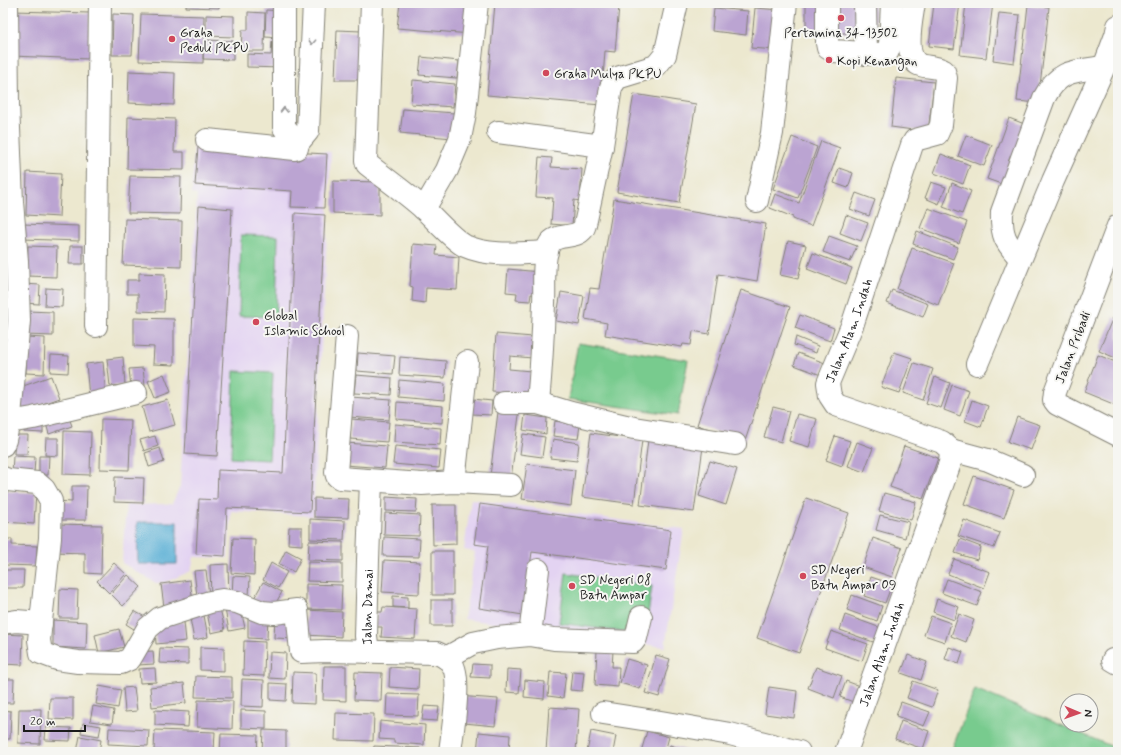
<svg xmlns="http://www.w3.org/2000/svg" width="1121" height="755" viewBox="0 0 1121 755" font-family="Mynerve,sans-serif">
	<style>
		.built { fill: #e3d3f2 }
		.green { fill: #78cb8e; stroke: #4a7455 }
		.water { fill: #58afd5; stroke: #3a6678 }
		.building { fill: #bba4d2 }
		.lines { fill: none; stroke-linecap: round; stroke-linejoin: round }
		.minor-casing { stroke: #848276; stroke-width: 24 }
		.minor { stroke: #fff; stroke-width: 22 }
		.oneway { stroke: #999 }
		.poi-dot { fill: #d1495b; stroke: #f6f6f2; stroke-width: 1.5 }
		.labels { text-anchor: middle; stroke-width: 4; stroke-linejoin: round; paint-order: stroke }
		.poi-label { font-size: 13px; fill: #1c1c1c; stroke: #f6f6f2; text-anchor: start }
		.street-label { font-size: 13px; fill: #1c1c1c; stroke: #f6f6f2 }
	</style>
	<rect width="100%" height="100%" fill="#f6f6f2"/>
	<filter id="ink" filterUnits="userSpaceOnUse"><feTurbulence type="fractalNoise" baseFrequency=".025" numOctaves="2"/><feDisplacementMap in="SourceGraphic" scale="8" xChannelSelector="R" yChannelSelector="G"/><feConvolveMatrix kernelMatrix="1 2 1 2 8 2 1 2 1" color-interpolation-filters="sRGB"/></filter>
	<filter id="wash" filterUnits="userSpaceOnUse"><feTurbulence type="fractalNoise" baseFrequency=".012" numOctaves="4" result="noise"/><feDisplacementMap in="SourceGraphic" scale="16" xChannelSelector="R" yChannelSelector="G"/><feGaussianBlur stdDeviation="0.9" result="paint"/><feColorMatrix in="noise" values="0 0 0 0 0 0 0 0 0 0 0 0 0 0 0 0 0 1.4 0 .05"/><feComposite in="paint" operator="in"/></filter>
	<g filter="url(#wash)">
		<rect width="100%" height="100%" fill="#ece8cf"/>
		<path class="built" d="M194 143 331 152 313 516 231 511 228 558 194 557 191 571 166 582 156 583 122 563 126 505 172 504 180 486 197 195 192 194Z
			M471 499 684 529 665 647 464 619 475 552 464 550Z"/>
		<path class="green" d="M241 235 278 236 276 317 239 316Z
			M578 343 688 360 678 415 568 399Z
			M234 371 273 373 269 460 231 458Z
			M566 573 652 586 645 635 559 623Z
			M975 689 1118 749V752H951Z"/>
		<path class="water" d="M137 522H177V564H138Z"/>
		<g id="blocks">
			<path class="building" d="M186 3H219V8L186 7Z
				M400 3H456L474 5 471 34 397 28Z
				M495 3H582L619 6 615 52 605 51 601 105 487 95Z
				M806 3H875V33H806Z
				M934 3H960L954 49 929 46Z
				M966 3H993L986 58 960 55Z
				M1028 5 1049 7 1038 103 1017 101Z
				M714 8 748 11 746 35 712 31Z
				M755 8 780 10 776 50 751 48Z
				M266 10 284 11 283 38 265 37Z
				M12 11 90 13 89 59 11 56Z
				M248 12 265 13 264 51H241L242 30H248Z
				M999 13 1020 15 1014 63 993 60Z
				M113 14 134 15 132 55H112Z
				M141 14 204 16 203 63 139 61Z
				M206 15 234 16V37L206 36Z
				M337 30 361 31 359 80H335Z
				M204 40 233 41V60L203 59Z
				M272 41H282L281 68 247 67V54L271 55Z
				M421 57 459 61 457 78 419 75Z
				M129 71 175 73 174 105 128 103Z
				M896 78 934 82 928 132 891 127Z
				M413 80 455 84 453 107 411 104Z
				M634 94 696 104 679 203 617 192Z
				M403 109 454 113 452 138 400 133Z
				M128 117 175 119 174 152H184V170L127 169Z
				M1009 118 1027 125 1004 185 987 179Z
				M966 135 992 145 984 166 958 156Z
				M792 137 817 147 798 198 773 189Z
				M821 141 840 148 811 226 793 219V217L770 208 775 194 799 203Z
				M198 147 327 154 324 208 291 207 292 191 195 185Z
				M941 154 970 165 963 184 934 173Z
				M539 157 552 158 551 167 582 169 580 201 574 200 572 226 551 224 553 198 536 197Z
				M839 168 853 173 848 188 834 183Z
				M27 172 61 174 59 217 26 215Z
				M130 176 181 177 180 214 128 213Z
				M333 181 380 182V215L333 213Z
				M931 182 946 187 939 204 925 198Z
				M952 183 971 191 962 214 943 207Z
				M856 193 875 200 869 216 850 209Z
				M614 199 766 224 757 281 718 274 709 334 693 331 691 345 683 344 682 347 605 335 607 323 585 319 590 288 599 289Z
				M199 206 232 209 217 456 185 454Z
				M928 208 967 222 959 243 920 228Z
				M295 213 325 215 310 512 227 508 225 556 196 554 199 499 217 500 218 470 283 473Z
				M846 215 868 223 861 241 840 233Z
				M125 219 182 221 181 267 123 265Z
				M23 224 79 226V241L23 239Z
				M917 231 958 247 953 259 913 244Z
				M829 236 857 246 850 262 823 252Z
				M788 241 806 245 798 279 780 275Z
				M413 244 437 246 436 255 459 257 457 290 426 288 425 303 412 301 413 287 410 286Z
				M28 246 57 247 56 277 27 276Z
				M70 246H83V264H69Z
				M912 248 954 263 938 305 897 289Z
				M813 253 852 268 846 284 807 269Z
				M508 269 540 272 539 295 531 294 530 301 516 300 517 293 506 292Z
				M139 273 165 274 164 312 138 311V294H127V280H139Z
				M23 284 40 285 39 304 23 303Z
				M46 288 63 289 62 307 45 306Z
				M741 290 790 307 745 441 697 425Z
				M892 290 928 304 923 317 887 303Z
				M561 292 584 296 579 325 556 321Z
				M27 311 53 312V336L26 335Z
				M800 315 834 328 830 341 795 328Z
				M1113 317 1118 319V359L1099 351Z
				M134 318 174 319V365L153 364 154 347 134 346Z
				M496 334 533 337 532 358 510 356 509 369 531 371 529 394 492 392Z
				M27 337 45 338 44 374 26 373Z
				M796 337 818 346 816 353 794 345Z
				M894 352 912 358 899 393 881 387Z
				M358 353 395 356 393 374 357 371Z
				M798 353 825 363 821 375 794 365Z
				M51 355 69 356 68 373 50 372Z
				M1098 355 1118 363V406L1084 392Z
				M123 357 125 385 110 386 107 359Z
				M400 357 446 361 445 378 399 375Z
				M103 362 106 396 89 397 86 364Z
				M914 363 933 369 923 400 903 393Z
				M143 368 145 386 131 387 129 369Z
				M164 374 171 392 155 398 148 381Z
				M356 375 392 378 391 395 354 393Z
				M51 376 59 398 23 411 15 389Z
				M935 377 950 383 941 408 926 403Z
				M399 380 445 384 444 401 398 397Z
				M952 385 969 391 960 416 944 410Z
				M351 397 391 400 389 420 349 417Z
				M473 399 492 401 491 415 472 414Z
				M168 400 175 425 149 432 142 407Z
				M972 400 988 406 981 427 965 421Z
				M397 402 443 406 442 423 396 419Z
				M773 407 789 411 781 442 764 437Z
				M67 412 72 426 49 434 45 420Z
				M498 412 519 415 511 479 490 476Z
				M797 414 817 419 809 447 789 441Z
				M525 415 547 418 546 434 523 430Z
				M1017 417 1040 425 1031 450 1008 442Z
				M101 419 131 420 129 470 100 469Z
				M351 419 389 422 387 442 350 439Z
				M24 421H43V433L24 432Z
				M555 421 580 425 578 439 553 436Z
				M395 424 441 428 440 445 394 442Z
				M64 431 91 432 90 475 63 474Z
				M591 433 642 440 634 504 582 497Z
				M523 434 545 437 542 457 520 454Z
				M15 435H28L27 454H14Z
				M155 436 158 446 144 451 140 440Z
				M835 436 850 441 842 466 826 460Z
				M46 438H58V456L45 455Z
				M553 439 579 443 577 461 550 458Z
				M648 440 703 447 694 512 640 505Z
				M857 442 873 448 864 472 848 466Z
				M346 443 387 446 385 468 345 465Z
				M395 446 441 450 439 468 393 464Z
				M904 446 938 458 923 499 890 487Z
				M160 448 164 462 149 467 145 453Z
				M13 456 35 457 34 474H12Z
				M39 456H49L48 475H39Z
				M710 461 737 469 726 505 699 496Z
				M527 464 575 470 571 506 522 499Z
				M974 476 1014 490 1004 518 964 504Z
				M115 477 144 478 143 503 114 502Z
				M72 486H87L86 520H55V501L72 502Z
				M3 491 36 493 34 524 3 522Z
				M884 493 916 502 911 520 879 511Z
				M386 497 417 499 416 512 386 511Z
				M314 498 349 499 348 518 314 517Z
				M806 498 849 513 799 653 757 638Z
				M480 504 671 530 666 570 532 552 523 615 479 608 488 546 474 544Z
				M432 505H456V544L433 545Z
				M385 513 420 515 419 536 384 535Z
				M880 515 909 522 905 538 876 530Z
				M310 519 345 521 344 540 310 539Z
				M964 520 1000 533 994 548 958 536Z
				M55 524 102 525 101 574 85 573V553L54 552Z
				M289 527H302V545L288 544Z
				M384 537 420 539 419 557 383 556Z
				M233 538 255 539 254 575 231 573Z
				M873 538 902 548 892 577 863 567Z
				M3 539H12V545L37 546 36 566 5 565V562H3Z
				M960 539 981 547 977 560 955 553Z
				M309 541 343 542V561L308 560Z
				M286 550 301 558 294 572 279 564Z
				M432 551H453V595H432Z
				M954 559 990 572 984 588 948 574Z
				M384 560 420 562 419 594 382 592Z
				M308 562 342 563V582L307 581Z
				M114 563 126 574 109 593 97 581Z
				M271 563 287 572 278 588 263 580Z
				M228 564 229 598 211 599 210 565Z
				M3 570H24L23 588H3Z
				M206 570 209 595 197 596 194 571Z
				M128 575 141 587 123 606 111 594Z
				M233 576 250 577 249 597 232 596Z
				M871 577 892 584 885 603 864 596Z
				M947 579 982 592 977 606 942 593Z
				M190 580 193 602 164 607 161 584Z
				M263 582 282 592 272 610 253 600Z
				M306 584 342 585 341 610 306 609Z
				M60 589 78 590 77 618H59Z
				M852 595 882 606 877 621 847 610Z
				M393 596 408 597V608L393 607Z
				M937 599 959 607 954 620 933 612Z
				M431 600H452V626H431Z
				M219 604 225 630 211 633 206 607Z
				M240 606 245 628 229 631 225 609Z
				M383 607 417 609 415 639 381 637 382 627H376L377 612H382Z
				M203 610 208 637 194 640 189 613Z
				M306 610 342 612 341 637 305 635Z
				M134 611 145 617 137 631 126 624Z
				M959 614 974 620 966 642 951 636Z
				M248 615H268L267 639 248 638Z
				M845 615 881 628 876 643 840 630Z
				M275 616H296L295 639 274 638Z
				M931 616 951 623 945 642 924 635Z
				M53 620 87 622 86 649 53 647Z
				M184 622 186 641 156 644 155 625Z
				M119 629 124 647 99 653 95 635Z
				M831 631 868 644 862 661 825 648Z
				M3 634 23 635 22 665 3 664Z
				M244 641 265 642 264 676 243 675Z
				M200 647 224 648V671L200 670Z
				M949 647 963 652 959 664 945 659Z
				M160 648 188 649V664L159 663Z
				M153 651 154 664 138 665 137 652Z
				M597 651H613L612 667H619L618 687 595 685Z
				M270 652 286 653 285 679 269 678Z
				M656 655 670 659 659 697 645 693Z
				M908 655 927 662 921 680 901 673Z
				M627 659 647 665 640 689 620 683Z
				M473 664 490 665V678L471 677Z
				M324 666H346V701L323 700Z
				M390 667 419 669 418 689 389 687Z
				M816 667 842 676 834 698 808 688Z
				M155 668 156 682 140 683 139 669Z
				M507 669 521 670 519 693 506 692Z
				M572 671 584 672 582 691 570 690Z
				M293 672 316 673 315 704 292 703Z
				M355 672 382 673 381 701 354 700Z
				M550 672 566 673 563 698 548 696Z
				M196 676 232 677V698L195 697Z
				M3 679H14L13 703H3Z
				M242 679 264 680 263 707 241 706Z
				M525 680 545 682 544 699 524 697Z
				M846 681 862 687 856 703 840 697Z
				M913 681 938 690 932 707 907 698Z
				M184 683 186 703 152 707 150 687Z
				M270 683 287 684 286 701 270 700Z
				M99 686 121 690 118 708 96 704Z
				M134 687 137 711 125 712 123 688Z
				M769 687 797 691 794 718 765 714Z
				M387 694 419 695 418 716 386 715Z
				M457 696 498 699 495 726 454 722Z
				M50 698H73V720L49 719Z
				M198 700 233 701 232 729 197 727Z
				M901 702 930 712 924 726 896 716Z
				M93 706 114 710 112 724 90 721Z
				M424 706 439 707 437 721 422 720Z
				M549 707 579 709 576 752H546Z
				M19 709H41L40 744 18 743Z
				M3 710 11 711 10 739H3Z
				M155 710 189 712 188 727 155 725Z
				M241 710 266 711V729L241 728Z
				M336 713 374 714 373 741 335 740Z
				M380 721 425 725 424 745 394 743V740L379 739Z
				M901 721 929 731 923 749 895 739Z
				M83 723 101 726 99 736 81 733Z
				M46 727 71 728 70 741 45 740Z
				M109 728 149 730 148 746 108 744Z
				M155 730 215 732 214 751 154 750Z
				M263 730 286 731V752L262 751Z
				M591 731 616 736 613 752H587Z
				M647 731 669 737 665 752H641Z
				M479 732 510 735 509 752H477Z
				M221 734 258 735 257 752H220Z
				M80 736 101 740 99 752H77Z
				M670 745 690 752H668Z
				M374 746 420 748V750H432V752H373Z
				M34 748H57V752H34Z
				M3 749 23 750V752H3Z
				M127 749 146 750V752H127Z"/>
		</g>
	</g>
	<g filter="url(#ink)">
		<use href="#blocks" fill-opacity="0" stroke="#848276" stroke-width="1"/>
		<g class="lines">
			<g class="minor-casing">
				<g id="minor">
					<path d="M284 3V128L298 143"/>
					<path d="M372 3 366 160 367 164C386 179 406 193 424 209 436 220 452 239 465 246 490 257 520 253 547 252"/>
					<path d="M827 3V43L828 48 833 51 880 54 888 51 890 45 892 3"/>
					<path d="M865 3 866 54"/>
					<path d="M498 132 602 146"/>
					<path d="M207 140 295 149 297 148 298 143 308 131 314 3"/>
					<path d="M757 201 772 133 786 3"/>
					<path d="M424 209 447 170 460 139 465 113 477 3"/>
					<path d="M1118 226 1055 392 1054 400 1057 404 1118 435"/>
					<path d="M1020 258C1005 242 1001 235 1002 212L1044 98C1059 69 1076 71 1104 67"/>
					<path d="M96 326 100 3"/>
					<path d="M347 336 336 472 337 476 340 478 422 484 454 482 511 485"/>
					<path d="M977 364 1053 181 1104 67 1116 35 1118 26"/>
					<path d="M504 403H538L571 413 634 428 735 444"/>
					<path d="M538 403C541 370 543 336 544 303 545 286 542 259 549 245 555 232 575 240 583 229 585 227 585 223 586 220L602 146 611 87 617 78 656 66 665 55 677 3"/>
					<path d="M9 422 33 418 136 393"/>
					<path d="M3 445 5 440 10 416 19 321 17 261 12 202 8 104 7 3"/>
					<path d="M951 450 988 460 1023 475"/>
					<path d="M3 478 8 480 37 483 44 489 51 501 50 538 39 640 41 653 57 659 78 662 121 663 130 659 148 628 160 618 210 602 222 600 237 602 262 612 274 613 297 610 301 652 325 651 437 653C443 656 449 659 452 664 462 678 452 734 450 752"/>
					<path d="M454 482 467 362"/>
					<path d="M3 623 16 621 41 623"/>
					<path d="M530 635 538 570"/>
					<path id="s1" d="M368 652 366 636 368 560 371 481"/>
					<path d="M446 658 473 643 497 638 530 635 554 639 633 642 636 638 641 617"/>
					<path d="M1113 660 1118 663"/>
					<path d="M603 713 661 722 730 734 799 752"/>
					<path id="s2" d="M846 752 950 463 951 450 942 442 836 405 830 396 828 383 853 323 912 145 915 140 937 134 941 125 946 78 944 71C935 65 924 68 918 64 903 54 912 18 914 3"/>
				</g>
			</g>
			<use href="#minor" class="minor"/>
		</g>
		<defs><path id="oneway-chevron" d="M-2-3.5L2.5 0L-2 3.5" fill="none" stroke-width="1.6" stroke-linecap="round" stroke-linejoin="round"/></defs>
		<g class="oneway">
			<use href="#oneway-chevron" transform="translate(312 42) rotate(93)"/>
			<use href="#oneway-chevron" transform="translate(284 110) rotate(-90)"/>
		</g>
	</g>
	<g class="poi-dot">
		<circle cx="841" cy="18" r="4"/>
		<circle cx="172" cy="39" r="4"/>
		<circle cx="829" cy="60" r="4"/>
		<circle cx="546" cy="73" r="4"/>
		<circle cx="256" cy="322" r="4"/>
		<circle cx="803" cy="576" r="4"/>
		<circle cx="572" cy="586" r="4"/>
	</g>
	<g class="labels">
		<g class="poi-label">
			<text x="180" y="37">Graha<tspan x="180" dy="15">Peduli PKPU</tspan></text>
			<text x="841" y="37" text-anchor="middle">Pertamina 34-13502</text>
			<text x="837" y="65">Kopi Kenangan</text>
			<text x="554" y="78">Graha Mulya PKPU</text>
			<text x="264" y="320">Global<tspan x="264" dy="15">Islamic School</tspan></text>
			<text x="811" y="574">SD Negeri<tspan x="811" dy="15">Batu Ampar 09</tspan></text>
			<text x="580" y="584">SD Negeri 08<tspan x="580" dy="15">Batu Ampar</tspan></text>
		</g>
		<g class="street-label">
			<text dy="5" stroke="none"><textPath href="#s2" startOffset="525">Jalan Alam Indah</textPath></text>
			<text transform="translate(1072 347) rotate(-69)" y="5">Jalan Pribadi</text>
			<text dy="5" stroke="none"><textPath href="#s1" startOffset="45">Jalan Damai</textPath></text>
			<text dy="5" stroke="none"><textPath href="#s2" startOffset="104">Jalan Alam Indah</textPath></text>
		</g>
	</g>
	<rect width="1121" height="755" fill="none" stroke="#f6f6f2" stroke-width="16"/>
	<g transform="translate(1079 713) rotate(92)"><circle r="19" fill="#f6f6f2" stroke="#9f9f9c"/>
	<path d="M0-3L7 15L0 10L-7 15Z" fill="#d1495b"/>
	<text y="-6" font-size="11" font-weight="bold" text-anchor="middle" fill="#1c1c1c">N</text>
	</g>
	<path d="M24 725v6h61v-6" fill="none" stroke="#1c1c1c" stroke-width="2"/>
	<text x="30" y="725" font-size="12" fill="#1c1c1c" stroke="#f6f6f2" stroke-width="3" paint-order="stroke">20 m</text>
</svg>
